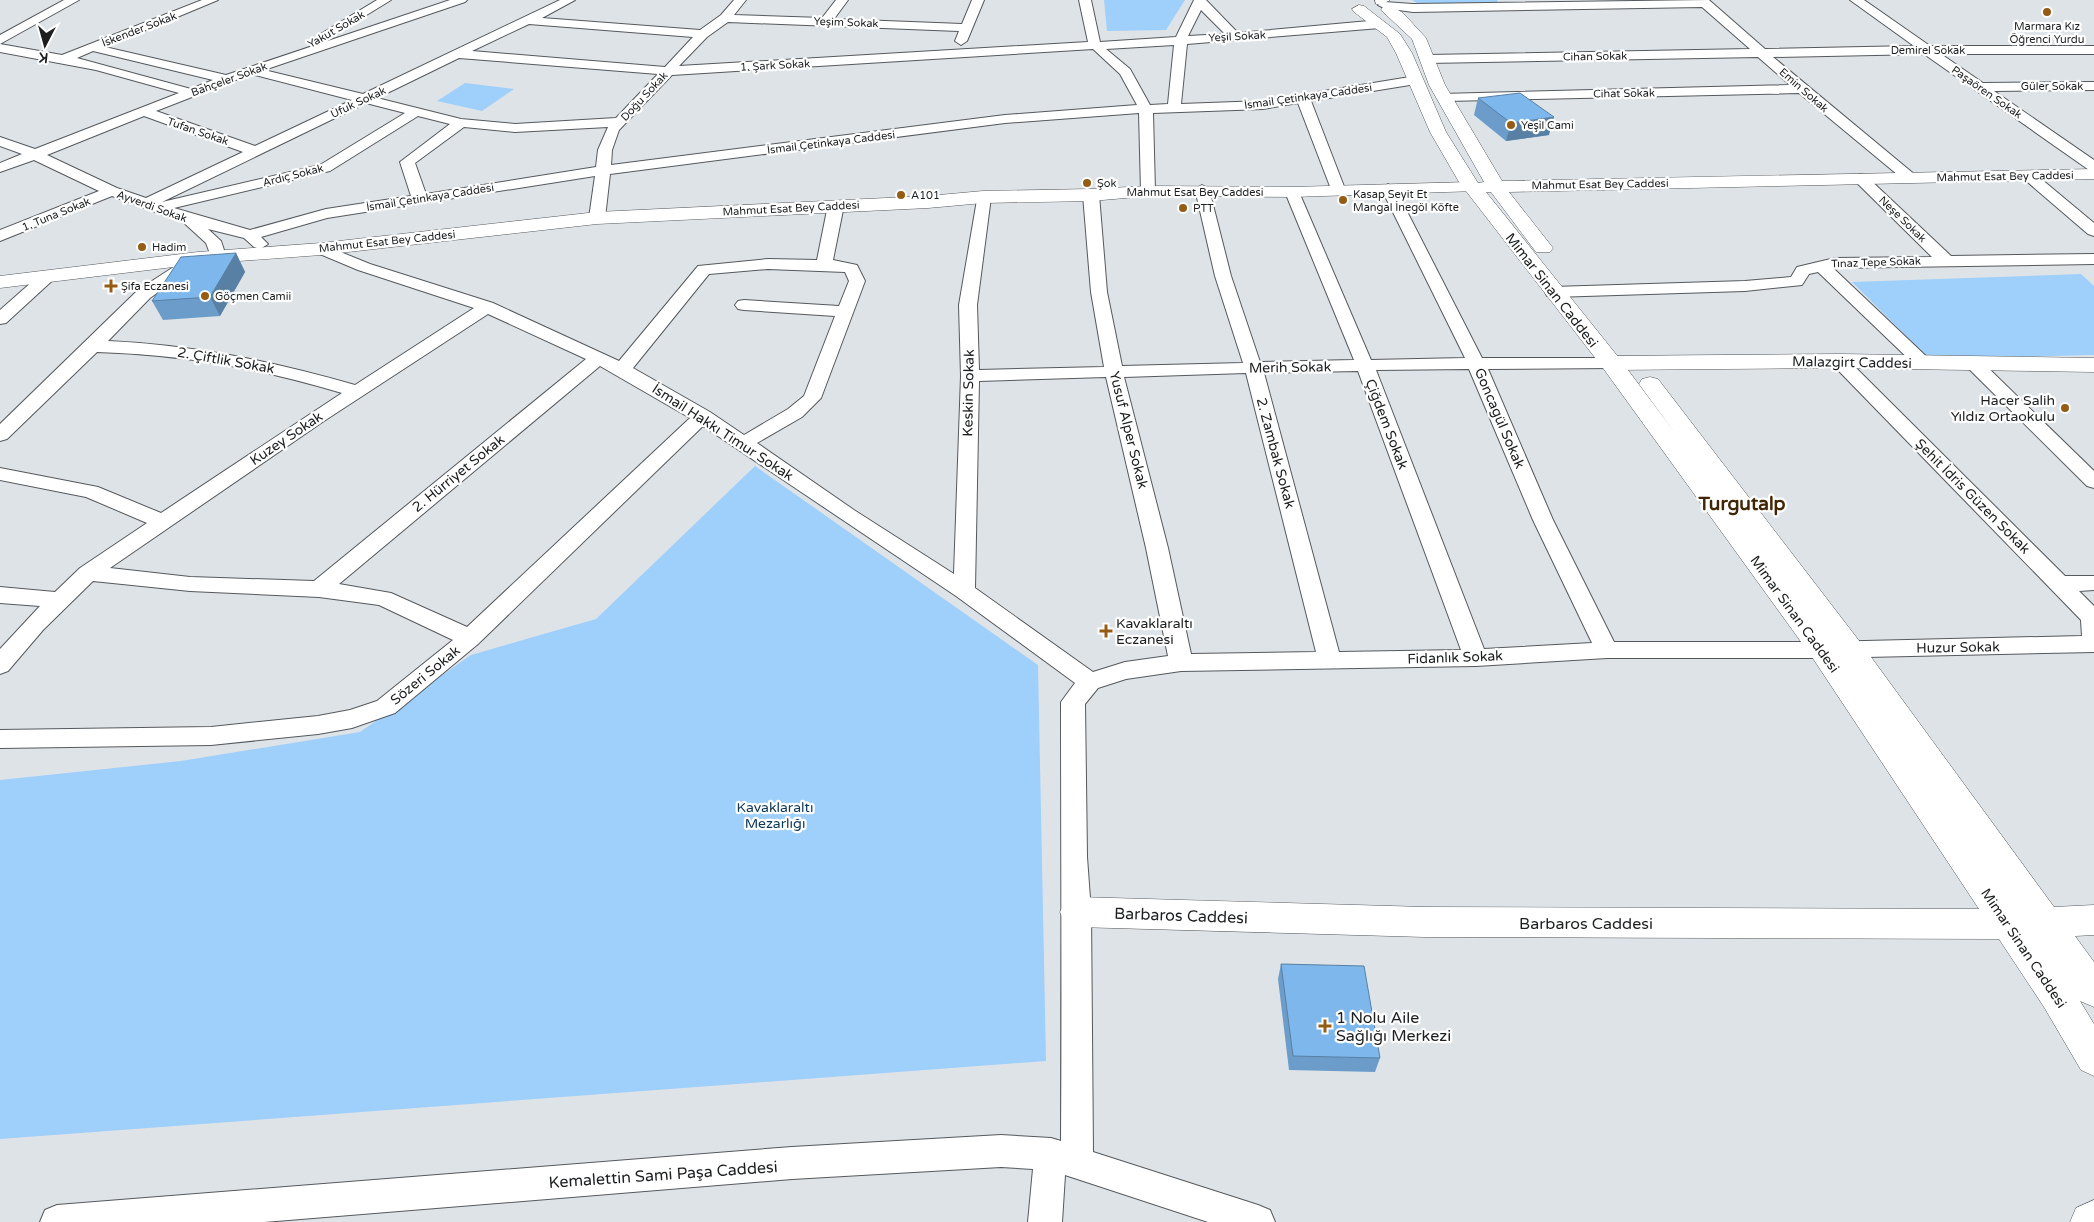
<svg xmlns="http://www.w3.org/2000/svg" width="2094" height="1222" viewBox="0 0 2094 1222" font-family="'Varela Round',sans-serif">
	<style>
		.green { fill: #9fcffb }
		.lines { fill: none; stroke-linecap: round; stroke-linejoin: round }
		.minor-casing { stroke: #55595d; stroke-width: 2 }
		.tertiary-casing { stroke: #55595d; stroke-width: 1 }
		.secondary-casing { stroke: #55595d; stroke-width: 1 }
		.minor { fill: #fff; fill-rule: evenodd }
		.tertiary { fill: #fff; fill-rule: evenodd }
		.secondary { fill: #fff; fill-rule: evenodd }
		.wall { fill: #6c9dca }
		.shaded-wall { fill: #5880a4 }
		.building { fill: #7eb7eb; stroke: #5880a4 }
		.poi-dot { fill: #945c15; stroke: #fff; stroke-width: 2 }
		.labels { text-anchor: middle; stroke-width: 4.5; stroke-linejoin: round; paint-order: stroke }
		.far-street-label { font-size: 11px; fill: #1c1e20; stroke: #fff }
		.far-poi-label { font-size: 11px; fill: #1c1e20; stroke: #fff; text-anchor: start }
		.street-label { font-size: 14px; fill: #1c1e20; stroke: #fff }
		.poi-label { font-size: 14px; fill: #1c1e20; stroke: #fff; text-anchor: end }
		.park-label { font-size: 14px; fill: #0c3859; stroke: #fff }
		.near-street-label { font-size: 16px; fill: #1c1e20; stroke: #fff }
		.near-poi-label { font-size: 16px; fill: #1c1e20; stroke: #fff; text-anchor: start }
		.district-label { font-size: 19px; font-weight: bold; fill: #412605; stroke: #fff }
	</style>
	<rect width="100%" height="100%" fill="#dee3e7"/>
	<path class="green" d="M1104 0H1185L1166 30 1107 31Z
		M1412 0H1497L1499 5 1419 4Z
		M465 83 514 89 482 111 437 101Z
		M2081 274 2094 286V355L1929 359 1852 282Z
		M755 466 1038 665 1046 1061 0 1139V780L181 761 360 732 471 655 596 619Z"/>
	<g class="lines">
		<g class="minor-casing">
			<path id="minor" d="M64 0H79L0 44V35Z
				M202 0H218L105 47 226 75 450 0H467L465 2 264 70 363 94 560 0H575L542 18 700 30 721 15 734 0H746L734 15 822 18 836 0H848L834 19 962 24 972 0H984L967 41 961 45 955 41 959 31 728 22 707 37 679 66 1088 42 1079 0H1091L1100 42 1176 37 1194 0H1206L1238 33 1380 20 1386 24 1380 28 1187 44 1181 104 1263 101 1416 76 1422 80 1416 84 1311 101 1345 189 1338 193 1331 189 1298 103 1263 109 1153 113 1155 191 1148 195 1141 191 1139 113 1005 123 610 174 605 218 597 223 589 218 595 176 327 218 261 237 268 244 260 249 254 247 244 238 208 229 221 241 226 256 218 261 212 259 206 243 183 222 112 196 0 241V230L99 191 34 160 0 172V163L22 154 0 146V137L35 149 179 93 96 70 0 52V44L62 55ZM1201 10 1225 34 1188 36ZM529 24 693 37 665 67 472 51ZM1174 45 1168 104 1150 105 1130 69 1106 49ZM1093 49 1120 74 1137 105 1005 115 611 165 612 150 619 130 672 75ZM93 51 213 80 191 89 77 58ZM459 58 658 74 616 118 515 124 461 119 377 98ZM251 74 352 100 255 146 156 111ZM366 103 405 113 320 165 162 202ZM144 116 243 152 146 198 117 188 47 155ZM418 116 450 124 400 162 411 196 326 209 250 230 174 208 330 171ZM464 127 515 132 608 127 598 150 596 167 426 194 415 163Z
				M377 0H391L329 38H321L319 35Z
				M1709 0 1765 49 1914 46 1850 0H1864L1930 46H2094V54H1941L1983 83 2094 82V90L1994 91 2094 160V171L2089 170 1924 54 1773 57 1914 174 1916 177 1914 180H1904L1799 93 1446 101 1441 100 1439 97 1441 94 1790 85 1758 57 1427 63 1421 59 1427 55 1750 49 1702 7 1413 12 1384 8 1378 5 1384 2 1413 4Z
				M2029 172 2034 173 2094 223V236L2088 234 2024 179 2022 176 2024 173Z
				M1860 174 1865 175 1951 256 2094 254V264L1833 268 1929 359 1932 363 1929 367H1917L1818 272 1809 274 1802 285 1745 291 1553 297 1547 296 1545 292 1547 288 1553 287 1745 281 1791 277 1797 267 1835 258 1932 257 1855 181 1853 178Z
				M1388 184 1395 188 1482 358H1611L1617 359 1620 363 1617 367 1611 368 1488 369 1553 520 1614 642H1822L2082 636 2081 620 1833 365 1830 361 1833 357H1845L2065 576H2094V590L2079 591 2094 606V652L1822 658H1607L1476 666 1181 671 1126 679 1098 688 1085 704 1087 857 1091 912 1093 1152 1258 1205 1270 1210 1275 1222H1208L1065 1175 1062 1222H1028L1033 1169 1001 1167 792 1179 264 1222H40L45 1210 57 1205 792 1147 1001 1135 1051 1138 1061 1141C1062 995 1061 848 1061 702L1075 683 956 596 703 426 478 644 395 713 352 728 318 734 211 745 0 748V730L211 727 318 716 350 710 377 701 453 640 379 605 319 597 190 591 93 581 43 630 8 671 0 674V649L40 606 0 603V587L55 592 80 568 147 523 86 497 0 480V468L98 487 161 513 342 393C257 368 187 355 97 352L7 439 0 441V424L138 290 186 259H198L200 262 150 298 108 341C194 345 271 361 355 385L474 308 358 270 315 252 313 249 315 246 321 244 370 264 493 303 619 361 698 266 768 259 817 260 828 205 831 202H841L844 205 833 260 857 265 865 281 821 398 802 417 757 443 854 510 954 574 961 376 959 305 978 194H988L991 197 977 305 979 370 1104 367 1091 292 1083 195 1091 190 1099 195 1107 292 1122 366 1243 363 1215 276 1195 189 1202 185 1209 189 1231 276 1260 362 1354 360 1285 192 1292 188 1299 192 1371 360 1465 358 1381 188ZM768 269 845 272 849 281 839 306 744 300 738 301 735 305 738 309 744 310 835 316 804 396 788 409 744 435 710 412 633 368 709 274ZM488 314 586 359 314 581 190 577 110 568 324 421ZM600 366 690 418 467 627 391 593 339 584ZM1469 369 1533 520 1592 643 1484 649 1376 370ZM1358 371 1461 650 1339 652 1264 373ZM1246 373 1316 652 1191 654 1168 548 1124 377ZM1106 377 1146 548 1168 656 1125 662 1093 672 975 588 979 381Z
				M48 271 54 273 56 276 54 279 6 323 0 324V310L42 273Z
				M1974 359 1980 360 2094 471V488L2087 486 1968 368 1965 364 1968 360Z"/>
		</g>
		<g class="tertiary-casing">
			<path id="tertiary" d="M1375 0H1390L1381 5 1376 4Z
				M1471 182 1477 183 1480 187 1477 191 1292 197 1148 196 1091 201 983 203 928 208 597 224 321 255 198 264 0 288V276L198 252 321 243 597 212 928 196 983 191 1091 189 1148 186 1292 187Z
				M1839 354 2094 358V372L1839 368 1611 370 1603 368 1600 363 1603 358 1611 356Z
				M2094 1200V1222H2070L2076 1208Z"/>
		</g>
		<g class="secondary-casing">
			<path id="secondary" d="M1359 5 1364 6 1400 34 1412 53 1446 132 1478 183 1484 182 1429 85 1412 39 1381 10 1383 7H1393L1403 13 1426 38 1445 85 1502 181 2094 169V179L1509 192 1553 248 1550 252H1536L1491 192H1486L1619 358 1675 433 1639 384 1642 379 1650 377 1658 379 1860 642 2054 907 2094 905V935L2075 936 2094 962V1007L2080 1001 2094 1024V1076L2081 1070 2044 1007 1999 939 1425 937 1077 927 1065 922 1060 912 1065 902 1077 897 1425 907 1979 909 1812 657 1603 368 1459 182 1430 132 1396 53 1387 37 1354 12 1352 9Z"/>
		</g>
		<use href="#minor" class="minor"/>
		<use href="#tertiary" class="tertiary"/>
		<use href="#secondary" class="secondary"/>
	</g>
	<path class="wall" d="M1478 98 1549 135 1506 141 1474 115Z
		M236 253 245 272 220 316 163 320 152 301Z
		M1281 964 1380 1058 1375 1072 1289 1070 1278 979Z"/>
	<path class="shaded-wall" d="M1554 117 1549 135 1506 141 1511 123Z
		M236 253 245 272 220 316 210 297Z"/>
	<path class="building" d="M1520 93 1554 117 1511 123 1478 98Z
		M236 253 210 297 152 301 181 257Z
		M1281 964 1364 966 1380 1058 1293 1056Z"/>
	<g class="poi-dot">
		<circle cx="2047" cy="12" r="5"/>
		<circle cx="1511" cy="125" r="5"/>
		<circle cx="1087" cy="183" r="5"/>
		<circle cx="901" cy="195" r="5"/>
		<circle cx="1343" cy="200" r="5"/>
		<circle cx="1183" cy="208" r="5"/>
		<circle cx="142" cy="247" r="5"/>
		<path d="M108.5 278.5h5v5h5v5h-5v5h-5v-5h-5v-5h5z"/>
		<circle cx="205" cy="296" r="5"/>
		<circle cx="2065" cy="408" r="5"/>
		<path d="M1103.5 623.5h5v5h5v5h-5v5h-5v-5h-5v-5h5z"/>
		<path d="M1322.5 1018.5h5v5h5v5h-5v5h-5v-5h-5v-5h5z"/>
	</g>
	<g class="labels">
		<g class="far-street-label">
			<text transform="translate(846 22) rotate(2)" y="4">Yeşim Sokak</text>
			<text transform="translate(139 29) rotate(-21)" y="4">İskender Sokak</text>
			<text transform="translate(336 29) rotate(-30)" y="4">Yakut Sokak</text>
			<text transform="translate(1237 36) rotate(-3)" y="4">Yeşil Sokak</text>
			<text x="1928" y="54">Demirel Sokak</text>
			<text transform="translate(1595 56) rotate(-1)" y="4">Cihan Sokak</text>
			<text transform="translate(775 65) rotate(-3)" y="4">1. Şark Sokak</text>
			<text transform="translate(229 79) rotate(-20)" y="4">Bahçeler Sokak</text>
			<text x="2052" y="90">Güler Sokak</text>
			<text transform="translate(1804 90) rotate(41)" y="4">Emin Sokak</text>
			<text transform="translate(1987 92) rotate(35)" y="4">Paşaören Sokak</text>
			<text transform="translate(1624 93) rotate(-1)" y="4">Cihat Sokak</text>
			<text transform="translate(644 96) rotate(-47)" y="4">Doğu Sokak</text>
			<text transform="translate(1308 96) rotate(-8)" y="4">İsmail Çetinkaya Caddesi</text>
			<text transform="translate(358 102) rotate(-25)" y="4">Ufuk Sokak</text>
			<text transform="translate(198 131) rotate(19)" y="4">Tufan Sokak</text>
			<text transform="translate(831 142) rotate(-7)" y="4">İsmail Çetinkaya Caddesi</text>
			<text transform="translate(293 175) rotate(-14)" y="4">Ardıç Sokak</text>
			<text transform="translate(2005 176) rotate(-1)" y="4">Mahmut Esat Bey Caddesi</text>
			<text transform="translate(1600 184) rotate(-1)" y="4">Mahmut Esat Bey Caddesi</text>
			<text x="1195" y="196">Mahmut Esat Bey Caddesi</text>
			<text transform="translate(430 197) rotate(-9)" y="4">İsmail Çetinkaya Caddesi</text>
			<text transform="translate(152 206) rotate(20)" y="4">Ayverdi Sokak</text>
			<text transform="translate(791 208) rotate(-3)" y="4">Mahmut Esat Bey Caddesi</text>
			<text transform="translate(56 214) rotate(-22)" y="4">1. Tuna Sokak</text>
			<text transform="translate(1903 219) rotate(44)" y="4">Neşe Sokak</text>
			<text transform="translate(387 241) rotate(-6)" y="4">Mahmut Esat Bey Caddesi</text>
			<text transform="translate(1876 262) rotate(-2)" y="4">Tınaz Tepe Sokak</text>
		</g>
		<g class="far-poi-label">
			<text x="2047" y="30" text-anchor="middle">Marmara Kız<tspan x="2047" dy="13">Öğrenci Yurdu</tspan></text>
			<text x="1521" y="129">Yeşil Cami</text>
			<text x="1097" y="187">Şok</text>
			<text x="1353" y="198">Kasap Seyit Et<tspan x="1353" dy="13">Mangal İnegöl Köfte</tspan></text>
			<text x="911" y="199">A101</text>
			<text x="1193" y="212">PTT</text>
			<text x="152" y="251">Hadim</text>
			<text x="121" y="290">Şifa Eczanesi</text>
			<text x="215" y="300">Göçmen Camii</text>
		</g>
		<g class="street-label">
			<text transform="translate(1552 290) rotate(52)" y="5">Mimar Sinan Caddesi</text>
			<text transform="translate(226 360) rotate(10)" y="5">2. Çiftlik Sokak</text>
			<text transform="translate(1852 362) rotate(1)" y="5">Malazgirt Caddesi</text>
			<text transform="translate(1290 367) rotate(-1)" y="5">Merih Sokak</text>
			<text transform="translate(968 393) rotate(-89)" y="5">Keskin Sokak</text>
			<text transform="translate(1500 418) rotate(67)" y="5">Goncagül Sokak</text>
			<text transform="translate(1387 424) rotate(69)" y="5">Çiğdem Sokak</text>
			<text transform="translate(1129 430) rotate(76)" y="5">Yusuf Alper Sokak</text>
			<text transform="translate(723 432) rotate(33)" y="5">İsmail Hakkı Timur Sokak</text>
			<text transform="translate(286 438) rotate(-34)" y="5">Kuzey Sokak</text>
			<text transform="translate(1276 453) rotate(75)" y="5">2. Zambak Sokak</text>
			<text transform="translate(458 473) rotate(-39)" y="5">2. Hürriyet Sokak</text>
			<text transform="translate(1973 496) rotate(45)" y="5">Şehit İdris Güzen Sokak</text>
			<text transform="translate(1795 614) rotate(54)" y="5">Mimar Sinan Caddesi</text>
			<text transform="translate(1958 647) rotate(-1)" y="5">Huzur Sokak</text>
			<text transform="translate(1455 657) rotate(-2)" y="5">Fidanlık Sokak</text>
			<text transform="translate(425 675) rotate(-39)" y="5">Sözeri Sokak</text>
			<text transform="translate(2024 948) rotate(56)" y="5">Mimar Sinan Caddesi</text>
		</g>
		<g class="poi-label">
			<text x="2055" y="405">Hacer Salih<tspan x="2055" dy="16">Yıldız Ortaokulu</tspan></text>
			<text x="1116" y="628" text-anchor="start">Kavaklaraltı<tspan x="1116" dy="16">Eczanesi</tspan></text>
		</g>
		<g class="park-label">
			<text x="775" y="812">Kavaklaraltı<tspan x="775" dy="16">Mezarlığı</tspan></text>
		</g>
		<g class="near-street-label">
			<text transform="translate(1181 915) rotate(2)" y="6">Barbaros Caddesi</text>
			<text x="1586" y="929">Barbaros Caddesi</text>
			<text transform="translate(663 1174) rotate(-4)" y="6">Kemalettin Sami Paşa Caddesi</text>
		</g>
		<g class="near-poi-label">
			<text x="1336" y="1023">1 Nolu Aile<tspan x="1336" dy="18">Sağlığı Merkezi</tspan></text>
		</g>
		<g class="district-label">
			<text x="1742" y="510">Turgutalp</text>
		</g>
	</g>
	<g transform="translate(45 45) rotate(186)" stroke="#ffffff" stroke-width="4" paint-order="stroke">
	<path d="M0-4L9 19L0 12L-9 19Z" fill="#1c1e20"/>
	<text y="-8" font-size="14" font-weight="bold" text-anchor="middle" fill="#1c1e20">K</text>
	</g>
</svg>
